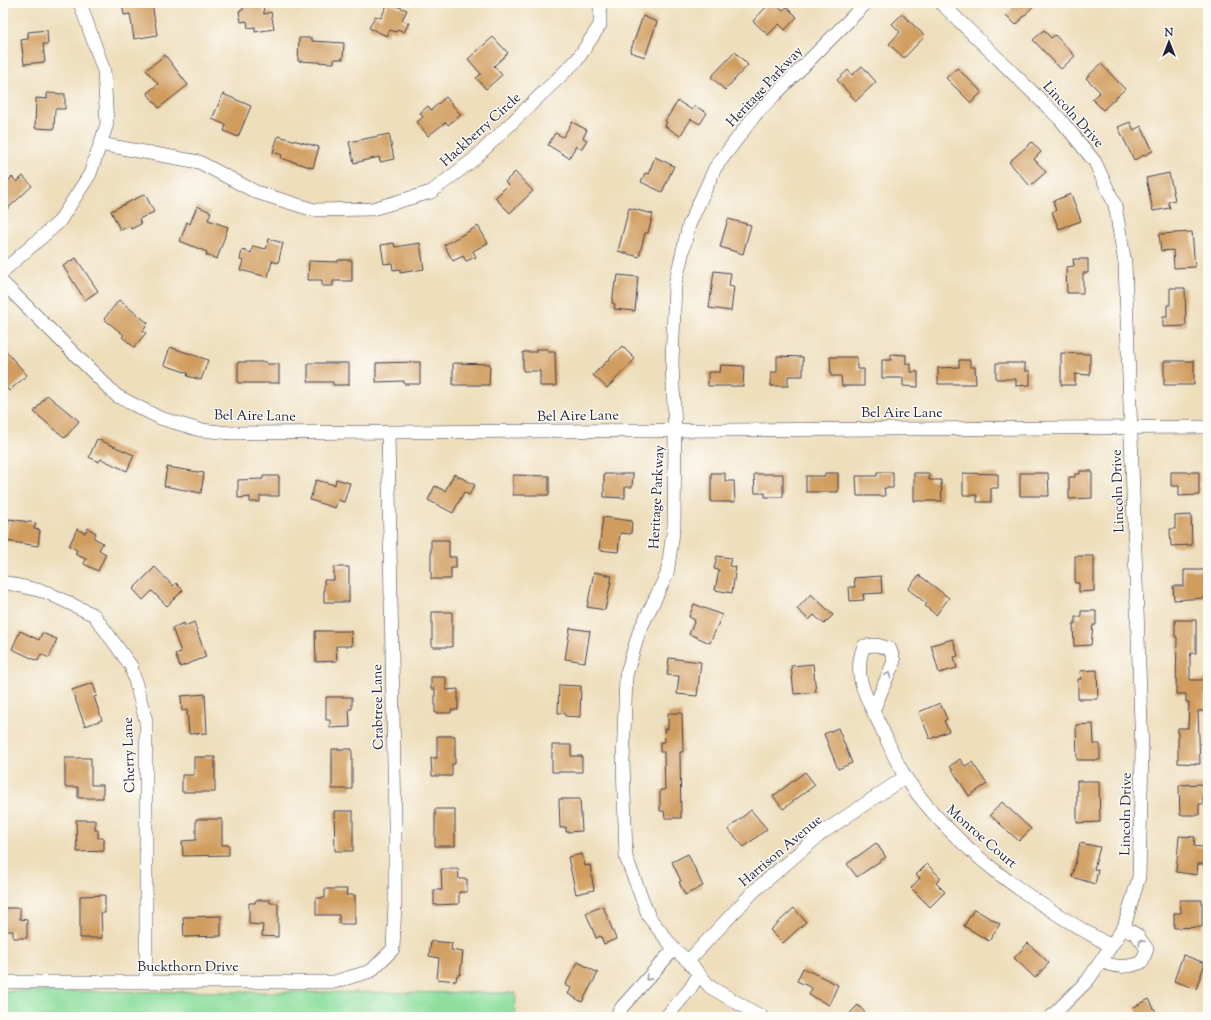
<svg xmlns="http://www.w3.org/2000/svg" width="1211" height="1020" viewBox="0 0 1211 1020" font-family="'Sorts Mill Goudy',serif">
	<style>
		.green { fill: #8dde9e; stroke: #58806c }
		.building { fill: #d19d5e }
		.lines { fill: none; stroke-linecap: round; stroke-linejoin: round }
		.minor-casing { stroke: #413e4e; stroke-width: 14 }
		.minor { stroke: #fff; stroke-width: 13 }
		.oneway { stroke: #9c9ca7 }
		.labels { text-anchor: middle; stroke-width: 3; stroke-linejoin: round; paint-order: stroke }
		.street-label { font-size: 14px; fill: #22223b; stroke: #fdfcf7 }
	</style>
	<rect width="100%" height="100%" fill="#fdfcf7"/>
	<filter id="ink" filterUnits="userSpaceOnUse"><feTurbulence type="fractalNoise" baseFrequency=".025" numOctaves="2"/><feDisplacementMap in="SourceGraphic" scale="8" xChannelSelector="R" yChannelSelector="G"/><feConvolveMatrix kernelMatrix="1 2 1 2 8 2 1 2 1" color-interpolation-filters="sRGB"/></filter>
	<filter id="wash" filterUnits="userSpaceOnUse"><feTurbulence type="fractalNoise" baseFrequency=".012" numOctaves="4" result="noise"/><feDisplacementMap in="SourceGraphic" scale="16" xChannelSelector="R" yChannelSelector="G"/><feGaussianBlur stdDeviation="0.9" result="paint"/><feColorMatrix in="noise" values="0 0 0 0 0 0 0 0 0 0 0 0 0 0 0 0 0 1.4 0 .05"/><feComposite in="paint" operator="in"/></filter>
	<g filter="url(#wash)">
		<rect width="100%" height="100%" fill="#eedebc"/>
		<path class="green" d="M3 991 516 993 515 1017H3Z"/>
		<g id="blocks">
			<path class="building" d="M122 3H152L157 35 134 39 130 14 124 15Z
				M242 3H263L264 14 271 12 274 29 255 32V27L248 28 247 21 241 22 239 11 243 10Z
				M388 3 407 10 402 20 409 23 404 32 398 29 396 32 390 30 387 36 369 28 375 16 381 18Z
				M770 3H775L783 10 787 7 797 17 785 30 779 24 768 35 753 21Z
				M1008 3H1036L1016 25 1006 15 1013 8Z
				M902 14 925 36 904 58 889 44 900 32 892 24Z
				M643 16 657 22 645 57 630 52Z
				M47 30 48 44H43L45 62 24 64 21 40 28 39V32Z
				M1044 30 1051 38 1055 35 1075 56 1061 69 1033 40Z
				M493 37 508 53 494 66 502 75 486 89 476 78 481 74 468 59Z
				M299 38H312V41L344 43 343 59H334V63L298 61Z
				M735 52 748 65 725 90 711 77Z
				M165 55 188 85 159 108 147 93 158 84 146 70Z
				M1101 64 1125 89 1103 110 1092 99 1100 92 1086 78Z
				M862 66 876 82 856 101 837 80 848 70 852 75Z
				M957 68 982 92 971 103 946 78Z
				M47 93 65 94V109H55L54 129 35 128 36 98 47 99Z
				M223 94 251 106 238 137 224 131 226 125 212 119Z
				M446 97 461 115 448 125 446 122 428 136 417 122 423 117 420 113 428 106 431 110Z
				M678 101 692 110 695 106 707 113 700 124 691 119 680 136 665 126 667 122 665 121Z
				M572 122 587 130 583 138 587 140 581 149 576 146 569 158 548 145 555 133 563 137Z
				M1130 122 1134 130 1141 126 1153 151 1134 160 1118 127Z
				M389 134 394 159 380 162 379 157 354 163 349 142Z
				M278 136 319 147 313 168 281 158 282 155 273 152Z
				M1032 142 1041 152 1034 159 1046 172 1030 186 1009 162Z
				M655 157 674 166 662 192 641 182 645 173 648 174Z
				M515 172 533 191 510 213 495 198 508 185 505 182Z
				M1169 173 1175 200 1168 202 1170 208 1153 211 1146 178Z
				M23 176 32 186 3 213V186L12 177 17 182Z
				M145 194 154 212 139 219 141 224 131 229 130 226 120 230 111 211Z
				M1071 194 1081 221 1059 229 1052 212 1056 211 1053 201Z
				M197 206 211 212 208 220 228 227 217 259 206 255 207 252 180 241 187 222 190 224Z
				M629 208 653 214 648 233H645L639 257 618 251Z
				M728 219 751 225 743 254 720 247Z
				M478 226 488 243 473 251 476 257 466 261 463 256 453 261 444 245Z
				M1192 232 1195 267 1174 268 1173 250 1161 251 1159 234Z
				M269 239 283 243 278 263 272 261 268 277 240 270 243 261 240 260 242 250 251 253 253 246 266 249Z
				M394 243 395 247 420 243 424 269 400 273V269L393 270 392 263 384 264 381 245Z
				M76 258 98 291 85 300 63 266Z
				M1073 259H1088V273H1083V293H1067L1066 267 1074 266Z
				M338 260H352V281H333V286H322V280H308L309 261 338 262Z
				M714 271 731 273 729 286 734 287 731 311 709 308Z
				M618 275 638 277 635 311 614 309 615 304 612 303 615 282H617Z
				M1170 288H1185L1186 326 1163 327V317H1167V305H1170Z
				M119 300 148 323 143 331 146 333 134 347 122 337 124 335 104 319Z
				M622 346 635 359 607 388 593 375Z
				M170 347 208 360 201 380 187 376 188 373 164 365Z
				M3 348 27 375 9 391 3 384Z
				M536 349H548V352H555L556 386H540V371H523V352H536Z
				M1061 353 1090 354V375L1075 374V385H1061Z
				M891 354 906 355V364H911V372H918V387L903 386V378H882V360H891Z
				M777 356 803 357V376H788V386H771V372H777Z
				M830 357H857V369H864V386H842L841 376H831Z
				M959 360H970V367H975L976 384H938V368L959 367Z
				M1164 361H1194V385H1164Z
				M238 362H266L267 364H279V383H238Z
				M420 362V384H404V381L376 382V363Z
				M308 363H349V385H333V382H308Z
				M453 363 490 364 489 385H453Z
				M996 363H1025V371H1030V385L1016 386V379H996Z
				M721 365 744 366 743 386H708V372H720Z
				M47 395 79 421 65 438 34 412Z
				M97 439 134 455 127 471 101 459 99 462 89 457Z
				M167 467 204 473 201 493 164 486Z
				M1080 471H1092V498L1069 499V477H1075V474H1080Z
				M877 472H893V488H884L885 496H857L856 476H877Z
				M1171 472H1199V495L1179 496V486H1171Z
				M711 473H725V481H734L735 502H711Z
				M825 473H838V492H806V476H825Z
				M914 473H929V480H941L942 501H914Z
				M963 473 998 474V488H991V502H977V495H963Z
				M1020 473H1048L1049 496H1020Z
				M454 474 475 485 469 495 464 492 453 513 428 500 435 486 445 491Z
				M604 474H633L632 487H625V498L604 497Z
				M754 474H783V497H765V493H755Z
				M513 475 549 476V495H513Z
				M263 476H279V496H260V502H250V497L238 498V480L263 479Z
				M336 479 350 483 344 502 338 500 335 508 310 500 316 480 335 485Z
				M1191 515 1192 545 1171 546 1170 529H1175V516Z
				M603 517 632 521 631 534 620 533 618 552 599 550Z
				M9 519 36 523 34 529 40 530 38 546 6 541Z
				M88 528 96 533 94 538 103 543 99 550 106 554 98 571 84 564 86 559 75 554 77 550 69 546 77 529 85 533Z
				M431 540H449V557H456V568H451V579H431Z
				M717 556 731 558 729 566 736 567 732 593 715 590 719 570 714 569Z
				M1075 556H1094V591L1079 592V583H1075Z
				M155 567 173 586 176 583 183 590 167 606 152 591 143 600 133 589Z
				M334 567H349V602H324V580H334Z
				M1184 570H1205V598L1174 600 1173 586H1184Z
				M594 572 612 576 605 610 587 607Z
				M919 575 949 598 936 615 925 606 927 604 908 589Z
				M881 576 882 593 863 594 864 600 850 601 849 587H855L854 578Z
				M811 594 833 615 824 624 814 615 809 620 797 609Z
				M694 604 722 615 710 643 689 634 695 620 689 617Z
				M1081 611H1096V625H1093L1091 645 1074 646 1073 624H1075V617H1081Z
				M432 612H452V647H432Z
				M1175 620H1196V653H1191L1190 657V680H1208V696H1205V711H1198L1200 764 1178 763V728H1188L1189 702H1186V694H1176L1177 637H1175Z
				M194 622 206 657 180 667 175 654 181 652 172 628 184 623 185 626Z
				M570 628 590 631 585 662 565 659Z
				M20 631 39 640 42 633 57 639 49 658 41 654 38 661 12 649Z
				M315 631H351L352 646H336L337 661 316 662Z
				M953 639 958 656 954 657 957 668 939 673 931 645Z
				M669 658 701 662 697 696 677 694 679 676 667 675Z
				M813 664 816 692 794 694 791 666Z
				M1097 670 1098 699H1078V679H1081L1080 671Z
				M431 677H446V690L458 689V710H451V713H435V689H431Z
				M93 683 97 696 94 697 102 720 85 726 72 690Z
				M559 685 581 686 580 717 565 716V713H558Z
				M205 694 207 733 189 734 187 710 182 711 181 696Z
				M326 697H352V709H349L350 727 330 728V720H326Z
				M940 703 947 719 944 721 949 731 930 739 919 712Z
				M668 713H682L683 752H680L681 818H665L664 811H660V790H665L664 752H660V742H665L664 729H668Z
				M1093 724 1094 744H1100V760H1077L1076 725Z
				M838 728 852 763 838 769 824 734Z
				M437 736H455V764H452V776H432L431 758H437Z
				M552 745H571V756H582V772H552Z
				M332 749H352V789H332Z
				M194 757H215V792H182V775H194Z
				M65 758H91V785H103V798H78V787H65Z
				M960 759 965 766 972 762 987 784 969 796 950 766Z
				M805 772 815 785 783 809 773 796Z
				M1077 781H1099L1100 822 1077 823Z
				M1203 784V804H1199V815H1180L1179 785Z
				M559 799H580L582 831 566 832V827L560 828Z
				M1002 802 1031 829 1019 841 990 815Z
				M435 809H455V846H435Z
				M751 810 767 829 744 847 728 829Z
				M334 811H353V851H335Z
				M196 819H222V845H229V855L183 856 182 841 196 840Z
				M76 820H95V830H98V838H104V851L77 852Z
				M1179 836 1195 837 1194 846 1208 848 1205 864H1198L1197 875 1176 872Z
				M876 843 886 857 857 877 847 864Z
				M1080 843 1100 847 1094 869 1098 870 1095 884 1072 877Z
				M582 854 585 866 590 865 594 890 576 894 568 857Z
				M688 854 703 886 685 895 679 882 681 881 672 862Z
				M927 864 941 878 936 883 945 892 930 907 911 888 920 878 916 875Z
				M441 869H458L459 879H467V892H459V904L434 905V890H442Z
				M325 889H347L346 895H355V924H339V915H316V898H325Z
				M105 895V913H101L102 938H80V896Z
				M256 900H270V903H278V937L262 936 263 925 249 924V903H255Z
				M1180 900H1202V927L1174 928V913H1181Z
				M603 906 616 939 604 944 601 936 596 938 586 913Z
				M3 908H20V919L27 920V938H13V931H3Z
				M794 908 806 922 783 943 770 930Z
				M974 909 1000 924 989 941 964 926Z
				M221 916V936L184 937 183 917Z
				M431 941 452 943 451 950 463 952 460 975H457L456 981 437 979 439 958 429 956Z
				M1028 943 1049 963 1035 978 1014 958Z
				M1183 955 1205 963 1196 989 1174 981Z
				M578 962 598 973 582 1002 568 994 571 988 565 985Z
				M803 968 838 985 829 1005 809 995 812 988 797 981Z
				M1149 999 1156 1012 1146 1017H1140L1134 1007Z
				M858 1005 869 1017H846Z"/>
		</g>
	</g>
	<g filter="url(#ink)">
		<use href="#blocks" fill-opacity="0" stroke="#413e4e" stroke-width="1"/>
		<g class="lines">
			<g class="minor-casing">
				<path id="minor" d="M941 3 1060 119 1095 162 1115 205 1125 263 1142 752 1139 877 1124 927 1088 980 1051 1017
					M100 144 199 162 256 192 314 210 372 209 431 192 473 160 577 60 600 25V3
					M3 271 59 222 90 174 107 124 104 71 80 3
					M3 283 117 396 160 418 200 430 231 433 388 432 1208 427
					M3 582 46 592 94 615 131 666 146 721V982
					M873 711 894 661 890 649 877 645 864 646C852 675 866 697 879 723 888 741 895 761 906 778 956 851 1035 904 1111 946
					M688 961 754 891 822 833 905 777
					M1101 961C1115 968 1127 968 1142 962L1147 949 1137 935 1124 927
					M3 982H334L371 971 393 949 395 903V823L388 432
					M616 1017 622 1007 674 949
					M666 1017 690 989 699 974
					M762 1017 710 987 688 961 674 949 649 917 626 857 623 762 626 676 639 632 667 574 674 526 675 430 672 363 675 284 689 225 715 168 755 115 866 3"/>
			</g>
			<use href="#minor" class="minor"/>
		</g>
		<defs><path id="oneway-chevron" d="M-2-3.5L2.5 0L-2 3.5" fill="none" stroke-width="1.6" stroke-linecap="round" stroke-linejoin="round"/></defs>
		<g class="oneway">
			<use href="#oneway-chevron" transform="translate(888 675) rotate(-71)"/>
			<use href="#oneway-chevron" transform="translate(1141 942) rotate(-126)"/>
			<use href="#oneway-chevron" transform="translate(648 978) rotate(132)"/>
		</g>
	</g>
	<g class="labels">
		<g class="street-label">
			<text transform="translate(764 86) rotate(-47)" y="5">Heritage Parkway</text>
			<text transform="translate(1074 114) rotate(48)" y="5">Lincoln Drive</text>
			<text transform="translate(480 129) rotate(-42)" y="5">Hackberry Circle</text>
			<text x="902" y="417">Bel Aire Lane</text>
			<text transform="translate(255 415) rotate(1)" y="5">Bel Aire Lane</text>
			<text transform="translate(578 415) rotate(-1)" y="5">Bel Aire Lane</text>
			<text transform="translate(1117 491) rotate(-92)" y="5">Lincoln Drive</text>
			<text transform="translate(656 497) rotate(-87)" y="5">Heritage Parkway</text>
			<text transform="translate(377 707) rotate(-91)" y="5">Crabtree Lane</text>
			<text transform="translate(128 755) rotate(-92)" y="5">Cherry Lane</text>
			<text transform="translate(1125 814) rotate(-89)" y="5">Lincoln Drive</text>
			<text transform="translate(982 836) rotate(41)" y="5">Monroe Court</text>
			<text transform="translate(780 850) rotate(-40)" y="5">Harrison Avenue</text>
			<text x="188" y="971">Buckthorn Drive</text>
		</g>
	</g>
	<rect width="1211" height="1020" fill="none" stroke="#fdfcf7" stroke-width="16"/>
	<g transform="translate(1169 42)" stroke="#fdfcf7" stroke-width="3" paint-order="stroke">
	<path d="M0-3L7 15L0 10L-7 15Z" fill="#22223b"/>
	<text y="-6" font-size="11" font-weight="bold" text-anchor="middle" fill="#22223b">N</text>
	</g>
</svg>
